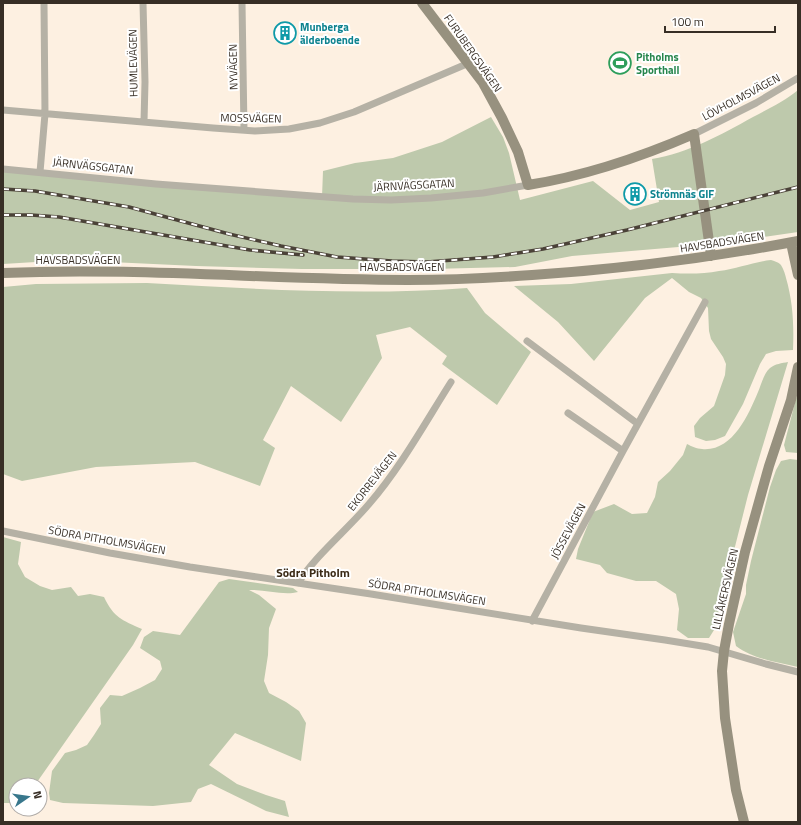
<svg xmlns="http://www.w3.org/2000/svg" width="801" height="825" viewBox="0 0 801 825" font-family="'Titillium Web',sans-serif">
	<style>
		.green { fill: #bec9ac }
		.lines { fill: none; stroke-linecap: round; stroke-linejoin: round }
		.street { stroke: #b5b1a5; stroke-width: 7 }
		.secondary { stroke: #97917f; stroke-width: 10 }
		.rail-casing { stroke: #4b4238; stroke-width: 3.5 }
		.rail { stroke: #fff; stroke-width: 2; stroke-dasharray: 6; stroke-linecap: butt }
		.labels { text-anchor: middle; stroke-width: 4; stroke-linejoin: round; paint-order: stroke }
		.culture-label { font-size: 11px; font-weight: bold; fill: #0d838f; stroke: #fff; text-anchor: start }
		.street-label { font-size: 11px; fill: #372e25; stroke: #fff }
		.leisure-label { font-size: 11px; font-weight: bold; fill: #27864d; stroke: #fff; text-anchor: start }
		.neighbourhood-label { font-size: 12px; font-weight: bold; fill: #3b2b17; stroke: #fff }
	</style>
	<rect width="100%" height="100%" fill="#fdf0e1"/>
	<path class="green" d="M798 90V232L714 244 572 256 515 267 431 269H302L196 266 68 260 3 264V169L322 197 323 171 355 163 393 158 442 142 491 117 503 137 509 153 520 200 593 181 630 210 659 202 652 159C688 153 721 135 753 117 768 109 785 101 798 90Z
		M771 260C774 261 778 262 780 264 783 267 785 274 786 278 793 302 794 325 793 350L776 351 766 354 760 364 743 404 725 436 715 440 706 441 695 437 694 426 700 418 714 406 725 375 726 364 723 357 711 339 709 331 708 308 701 298 689 292 672 278 645 298 594 361 558 322 514 286 571 284 672 273C687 274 704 274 719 271 737 269 753 262 771 260Z
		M147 283C253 289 360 296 467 288L485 313 531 352 497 405 442 364 447 356 410 327 376 335 382 358 341 422 291 386 263 440 275 448 260 486 195 462 96 467 22 481 3 474V287L36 284Z
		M788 362 748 495 714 630 709 638H688L677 630 679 609 676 594 656 581H636L607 573 600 565 576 559 578 549 593 512 614 504 632 514 647 513 655 497 658 482 670 471 683 455 687 444C691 446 697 449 702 449 732 452 748 416 758 392 761 385 764 373 770 368 775 364 782 363 788 362Z
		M798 391V453L786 452 784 445Z
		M790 459 798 460V667C777 662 753 659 736 646L733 632 746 594V585L751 561 770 487 776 470 781 461Z
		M3 537 21 542 18 564 25 577 40 586 52 590 71 587 78 596 90 594 104 597C114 618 122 620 142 629L133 645 35 785H16V803H3Z
		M229 579 293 588 298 592C283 596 265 589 249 590L259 595 276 609 269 628 268 655 264 681 269 693 286 702 299 711 306 723 301 761 235 733 209 765 237 784 266 795 285 801 289 817 266 811 211 784 198 789 191 802 153 806 63 803 50 800 49 793 52 771 65 753 76 750 87 745 94 735 101 724 100 708 110 695 122 696 140 688 155 680 162 669 160 661 140 648 144 637 153 631 180 635 219 582Z"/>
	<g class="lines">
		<path class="street" d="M143 3 145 82 144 122
			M242 3 244 130
			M3 110 213 128 255 131 289 129 320 123 354 112 469 63
			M694 134 756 103 798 78
			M3 169 156 184 353 199 391 200 431 198 483 193 528 185
			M40 172 45 114 44 3
			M527 341 638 424
			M568 413 623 451
			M3 531 110 553 190 567 371 594 581 628 665 640 708 647 766 664 798 672
			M298 583C317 554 346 531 369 504 401 467 425 423 451 382
			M532 621 623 451 705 302"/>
		<path class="secondary" d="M422 3 483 83 502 118 518 152 528 185C585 176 641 157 694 134L711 256
			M791 243 798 275
			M3 273C138 267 273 280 408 280 449 280 491 278 532 275 622 269 709 258 798 241
			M744 822 736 790 725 718 722 671 724 651 729 624 745 552 769 466 791 400 798 367"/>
		<g class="rail-casing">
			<path id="rail" d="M3 189 35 191 129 207 229 234 281 246 337 257 392 261 427 262 493 257 543 249 627 230 798 187
				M3 215H31L59 217 250 250 303 255"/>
		</g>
		<use href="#rail" class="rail"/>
	</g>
	<defs>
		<g id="building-ring" transform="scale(1.15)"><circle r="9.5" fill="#fff" stroke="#0f9aa8" stroke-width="1.5"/><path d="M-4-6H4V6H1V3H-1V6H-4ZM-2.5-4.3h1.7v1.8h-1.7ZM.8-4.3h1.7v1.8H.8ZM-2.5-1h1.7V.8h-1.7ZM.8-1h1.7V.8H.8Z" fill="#0f9aa8"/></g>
		<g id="stadium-ring" transform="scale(1.15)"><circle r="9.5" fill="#fff" stroke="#2e9e5b" stroke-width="1.5"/><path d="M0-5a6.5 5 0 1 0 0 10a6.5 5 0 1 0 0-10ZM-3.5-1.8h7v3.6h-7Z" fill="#2e9e5b"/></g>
	</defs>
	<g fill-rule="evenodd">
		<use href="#building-ring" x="285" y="33"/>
		<use href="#stadium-ring" x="620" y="63"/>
		<use href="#building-ring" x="635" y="194"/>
	</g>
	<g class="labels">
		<g class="culture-label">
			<text x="300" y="31">Munberga<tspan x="300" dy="13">älderboende</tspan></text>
			<text x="650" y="198">Strömnäs GIF</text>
		</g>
		<g class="street-label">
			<text transform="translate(473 53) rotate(55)" y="4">FURUBERGSVÄGEN</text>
			<text transform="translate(133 63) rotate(-91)" y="4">HUMLEVÄGEN</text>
			<text transform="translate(233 67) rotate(-91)" y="4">NYVÄGEN</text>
			<text transform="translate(741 97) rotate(-28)" y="4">LÖVHOLMSVÄGEN</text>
			<text transform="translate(251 118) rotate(1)" y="4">MOSSVÄGEN</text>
			<text transform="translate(93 166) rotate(6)" y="4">JÄRNVÄGSGATAN</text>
			<text transform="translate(414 185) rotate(-3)" y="4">JÄRNVÄGSGATAN</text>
			<text transform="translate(722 242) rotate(-9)" y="4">HAVSBADSVÄGEN</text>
			<text x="78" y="264">HAVSBADSVÄGEN</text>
			<text x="402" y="271">HAVSBADSVÄGEN</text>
			<text transform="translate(372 481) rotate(-52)" y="4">EKORREVÄGEN</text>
			<text transform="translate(568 531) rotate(-62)" y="4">JÖSSEVÄGEN</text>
			<text transform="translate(107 540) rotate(10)" y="4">SÖDRA PITHOLMSVÄGEN</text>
			<text transform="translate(725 589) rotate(-77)" y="4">LILLÅKERSVÄGEN</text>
			<text transform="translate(427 592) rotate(9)" y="4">SÖDRA PITHOLMSVÄGEN</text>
		</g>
		<g class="leisure-label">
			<text x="636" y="61">Pitholms<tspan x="636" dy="13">Sporthall</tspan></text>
		</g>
		<g class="neighbourhood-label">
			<text x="313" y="577">Södra Pitholm</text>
		</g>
	</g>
	<rect width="801" height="825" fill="none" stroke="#372e25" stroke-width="8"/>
	<g transform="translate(28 797) rotate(77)"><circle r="19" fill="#ffffff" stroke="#afaba8"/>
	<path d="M0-3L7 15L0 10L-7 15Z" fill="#38778c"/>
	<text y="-6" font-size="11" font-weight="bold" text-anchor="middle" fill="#372e25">N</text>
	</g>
	<path d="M665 26v6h110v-6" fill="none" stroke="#372e25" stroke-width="2"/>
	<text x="671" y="26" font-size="12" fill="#372e25" stroke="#ffffff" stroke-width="3" paint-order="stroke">100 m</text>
</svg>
